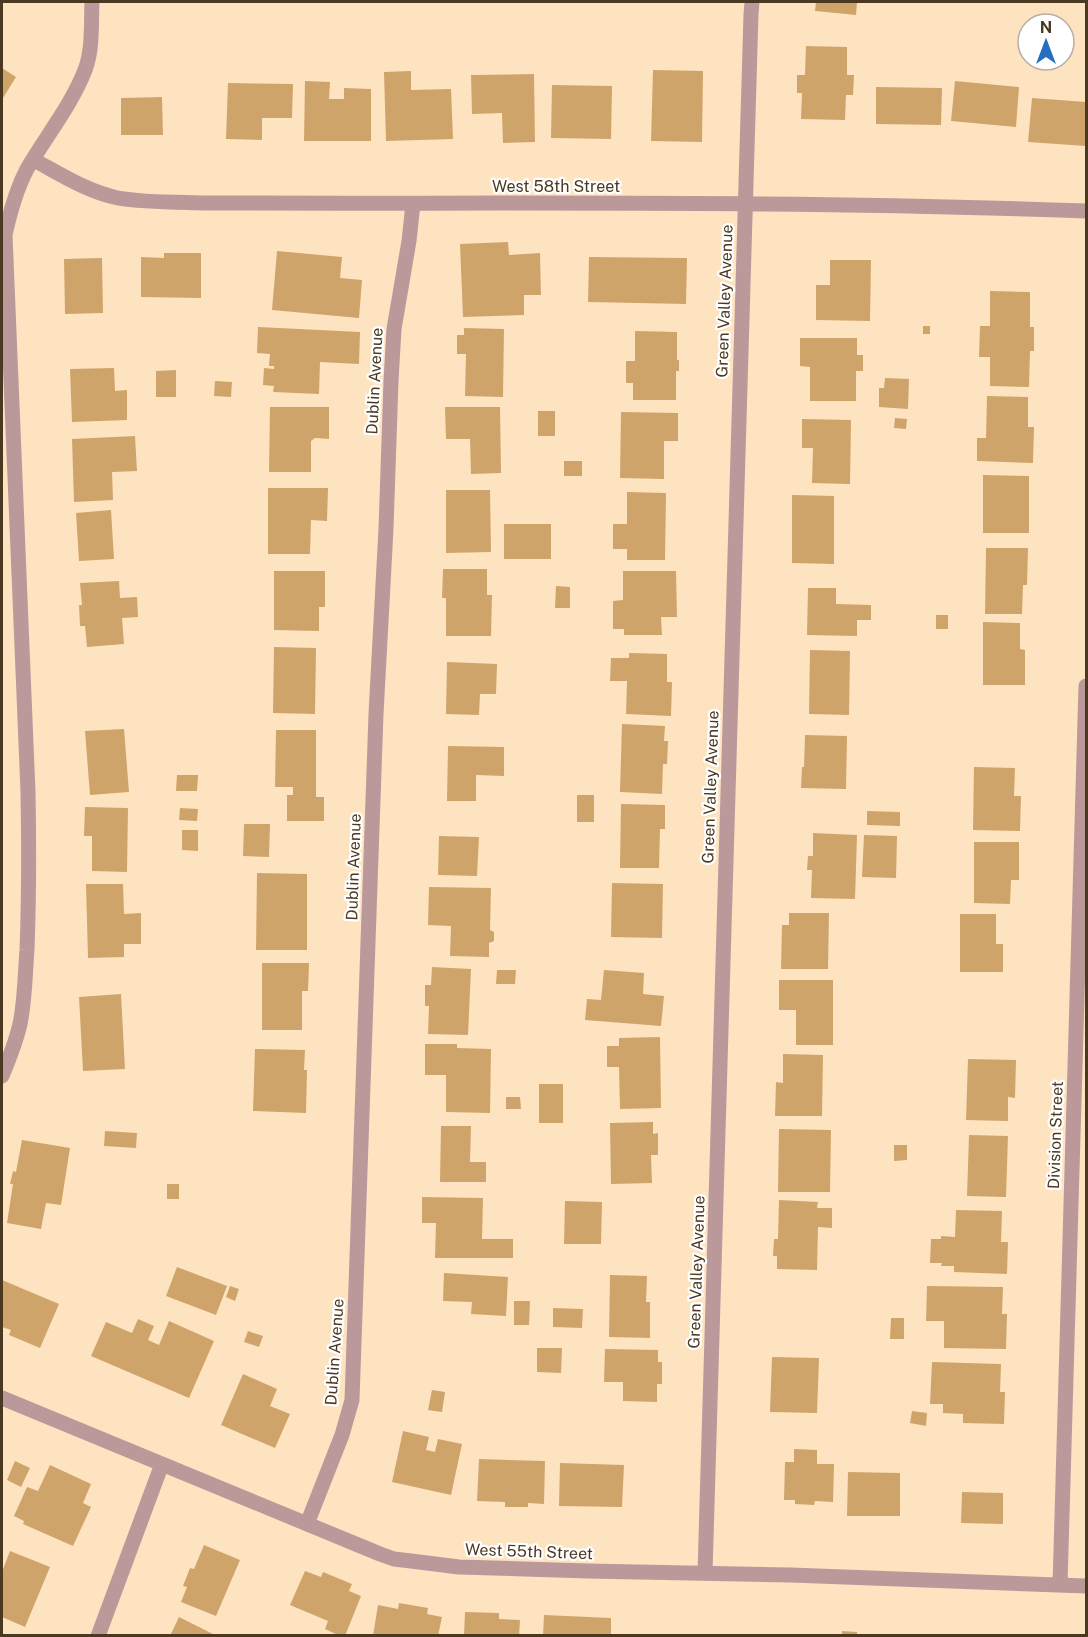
<svg xmlns="http://www.w3.org/2000/svg" width="1088" height="1637" viewBox="0 0 1088 1637" font-family="'Public Sans',sans-serif">
	<style>
		.building { fill: #cfa46b }
		.lines { fill: none; stroke-linecap: round; stroke-linejoin: round }
		.minor { stroke: #bb999b; stroke-width: 15 }
		.labels { text-anchor: middle; stroke-width: 4.5; stroke-linejoin: round; paint-order: stroke }
		.street-label { font-size: 16px; fill: #4a3820; stroke: #fff }
	</style>
	<rect width="100%" height="100%" fill="#fee3c0"/>
	<path class="building" d="M816 2H857L856 15 815 11Z
		M806 46 847 47V75H854L853 95H846L845 120 801 119 802 93H797V75H805Z
		M2 68 16 77 3 98 2 97Z
		M653 70 703 71 702 142 651 141Z
		M411 71V90L451 89 453 139 386 141 384 72Z
		M534 74 535 142 503 143 502 113 472 114 471 75Z
		M305 81 330 82 329 99H344V88L371 89V141H304Z
		M955 81 1019 87 1016 127 951 121Z
		M228 83 293 84 292 118H262V140L226 139Z
		M552 85 612 86 611 139 551 138Z
		M876 87 942 88 941 125 876 124Z
		M162 97 163 135H121V98Z
		M1032 98 1086 102V146L1028 142Z
		M508 242 509 255 540 253 541 295H524V315L463 317 460 244Z
		M277 251 342 257 340 278 362 280 359 318 272 310Z
		M164 253H201V298L141 297V257L164 258Z
		M589 257 687 258 686 304 588 302Z
		M102 258 103 313 65 314 64 259Z
		M830 260H871L870 321 816 320V285H830Z
		M990 291 1030 292V327H1034V351H1030L1029 387 990 386V357H979L980 326H990Z
		M923 326H930V334H923Z
		M258 327 360 332 359 364 320 362 319 394 273 392 274 386 263 385 264 368 274 369V366H269L270 354 257 353Z
		M464 328 504 329 503 397 465 396 466 354H457V335H464Z
		M635 331 677 332V360H679V371H676V400H633V383H626V361H635Z
		M800 338H857V355H863V371H856V401H810V367L800 366Z
		M114 368 115 391 127 390V420L72 422 70 369Z
		M176 370V397H156V371Z
		M885 378 909 379 908 409 879 407V388H884Z
		M215 381 232 382 231 397 214 396Z
		M987 396 1028 397V427H1034L1033 463 977 461V438H986Z
		M270 407H329V439L315 438 311 441V472H269Z
		M445 407H500L501 473 471 474 470 439H446Z
		M538 411H555V436H538Z
		M621 412 678 413V441H664V479L620 478Z
		M895 418 907 419 906 429 894 428Z
		M802 419 851 420 850 484 812 483 813 448H802Z
		M135 436 137 471 112 472 113 500 74 502 72 439Z
		M564 461H582V476H564Z
		M983 475 1029 476V533H983Z
		M268 488H328L327 521 311 520 310 554H268Z
		M446 490H490L491 552 446 553Z
		M627 492 666 493 665 560H627V549H613V524H627Z
		M792 495 834 496V564L792 563Z
		M111 510 114 559 79 561 76 513Z
		M504 524H551V559H504Z
		M986 548H1028L1027 585H1023L1022 614H985Z
		M443 569H487V595H492L491 636H446V598H442Z
		M274 571H325V607H319V631L274 630Z
		M623 571H676L677 617H661L662 635H624V629H613V601L623 600Z
		M119 581 120 598 137 597 138 617 122 618 124 644 87 647 85 626H80L79 605H82L80 583Z
		M556 586 570 587V608H555Z
		M808 588H836V604L871 605V620H857V636L807 635Z
		M936 615H948V629H936Z
		M983 622 1020 623V649L1025 650V685H983Z
		M274 647 316 648 315 714 273 713Z
		M810 650 850 651 849 715 809 714Z
		M629 653 667 654V682H672L671 716 626 714 627 681H610L611 658H629Z
		M447 662 497 664 496 694H480L479 715 446 714Z
		M622 724 665 726 664 741H668L667 764H663L662 794 620 792Z
		M124 729 129 792 90 795 85 731Z
		M276 730H316V797H324V821H287V795H293V787H275Z
		M805 735 847 736 846 789 801 788 802 767H804Z
		M448 746 504 747V776L476 775V801H447Z
		M974 767 1015 768 1014 796H1021L1020 831 973 830Z
		M177 775H198L197 791H176Z
		M577 795H594V822H577Z
		M621 804 665 805V829H660L659 868H620Z
		M85 807 128 808 127 872 92 871V836H84Z
		M180 808 198 809 197 821 179 820Z
		M867 811 900 812V826L867 825Z
		M244 824H270L269 857 243 856Z
		M182 830H198V851L182 850Z
		M813 833 857 835 855 899 811 898 812 870H807L808 856H813Z
		M864 835 897 836 896 878 862 877Z
		M439 836 479 837 477 876 438 875Z
		M974 842H1019V880H1011L1010 904 974 903Z
		M257 873 307 874V950H256Z
		M612 883 663 884 662 938 611 937Z
		M86 884H123L124 914 141 913V944H124V957L88 958Z
		M429 887 491 888 490 930 494 932V941L489 943V957L450 956 451 926 428 925Z
		M789 913H829L828 969H781L782 925H789Z
		M960 914H996V944H1003V972H960Z
		M262 963H309L308 991H302V1030H262Z
		M432 967 471 969 468 1035 428 1034 429 1006H425V985H431Z
		M497 970H516L515 984H496Z
		M604 970 644 973 643 994 664 996 661 1026 585 1020 587 999 601 1000Z
		M779 980H833V1045H796V1010H779Z
		M121 994 125 1069 83 1071 79 997Z
		M660 1037 661 1108 620 1109 619 1067H607V1046H619V1038Z
		M425 1044H457V1048L491 1049 490 1113 446 1112V1075H425Z
		M255 1049 305 1050 304 1070H307L306 1113 253 1111Z
		M783 1054 823 1055 822 1116H775L776 1082 783 1083Z
		M968 1059 1016 1060 1015 1098 1008 1097V1121L966 1120Z
		M539 1084H563V1123H539Z
		M506 1097H520L521 1109H506Z
		M653 1122V1134L658 1133V1155H651L652 1183 611 1184 610 1123Z
		M441 1126H471L470 1162H486V1182H440Z
		M779 1129 831 1130 830 1192H778Z
		M105 1131 137 1133 136 1148 104 1146Z
		M969 1135 1008 1136 1006 1197 967 1196Z
		M22 1140 70 1148 61 1205 46 1203 41 1229 7 1223 13 1184H10L13 1171 16 1172Z
		M894 1145H907V1160L894 1161Z
		M167 1184H179V1199H167Z
		M422 1197 483 1198 482 1239H513V1258H435L436 1223H422Z
		M779 1200 818 1202 817 1208H832V1228L818 1227 817 1270 777 1269V1256H773L774 1239H778Z
		M565 1201 602 1202 601 1244H564Z
		M956 1210 1002 1211 1001 1242H1008L1007 1274 954 1272V1266H941L942 1263H930L931 1239H941V1236L955 1237Z
		M177 1267 227 1286 216 1315 166 1296Z
		M444 1273 508 1277 506 1316 471 1314 472 1302 443 1301Z
		M610 1275 647 1276 646 1302H650V1338L609 1337Z
		M2 1280 59 1304 40 1348 9 1335 11 1330 2 1327Z
		M230 1286 239 1289 235 1301 226 1297Z
		M927 1286 1003 1287 1002 1314H1007L1006 1349 944 1348V1321H926Z
		M514 1301H530L529 1325H514Z
		M553 1308 583 1309 582 1328 553 1327Z
		M891 1318H904V1339H890Z
		M138 1319 154 1326 148 1340 159 1345 169 1321 214 1341 189 1398 91 1356 106 1322 132 1333Z
		M248 1331 263 1336 259 1347 244 1342Z
		M537 1348H562L561 1373 537 1372Z
		M605 1349 658 1350V1362H662V1384H657V1402L623 1401V1382H604Z
		M772 1357 819 1358 817 1413 770 1412Z
		M932 1362 1001 1364 1000 1392H1005L1004 1424 963 1423V1414L943 1413V1404H930Z
		M243 1374 277 1389 270 1406 290 1414 275 1448 221 1425Z
		M432 1390 445 1392 442 1412 428 1410Z
		M912 1411 927 1413 926 1426 910 1423Z
		M403 1431 429 1437 426 1450 435 1452 438 1439 462 1444 451 1495 392 1482Z
		M794 1449 817 1450V1464H834L833 1502 815 1501 814 1505 795 1504V1500H784L785 1462H794Z
		M479 1459 545 1461 544 1504 528 1503V1507H505V1502L477 1501Z
		M15 1461 30 1468 21 1487 7 1480Z
		M560 1463 624 1465 622 1507 559 1506Z
		M50 1465 91 1484 83 1503 91 1507 73 1546 23 1524 24 1521 14 1516 27 1487 38 1491Z
		M848 1472 900 1473V1516H847Z
		M962 1492 1003 1493V1524L961 1523Z
		M204 1545 240 1560 216 1616 181 1602 187 1587 183 1586 190 1568 194 1569Z
		M10 1551 50 1567 25 1627 2 1617V1572Z
		M305 1571 321 1577 323 1572 352 1584 349 1591 361 1596 345 1636H340L325 1629 328 1621 290 1605Z
		M399 1603 428 1608 427 1614 442 1617 438 1636H373L378 1605 398 1609Z
		M465 1612 499 1613V1619L520 1620 519 1636H464Z
		M544 1615 611 1618V1636H543Z
		M179 1617 217 1636H170Z
		M842 1631 857 1632V1636H842Z"/>
	<g class="lines">
		<path class="minor" d="M34 160C60 174 88 192 118 198 146 203 181 202 210 203 502 204 795 200 1086 211
			M2 1076C9 1059 16 1042 20 1024 25 1000 25 975 27 950 29 897 29 845 28 792L5 235C10 212 16 190 27 169 46 136 71 106 85 70 93 49 91 24 92 2
			M2 1398 380 1554 394 1559 411 1561 459 1567 588 1571 791 1575 1086 1586
			M307 1524 342 1435 352 1400 376 714 386 529 391 381 394 329 409 241 413 204
			M705 1573 751 14 752 2
			M1060 1585 1086 686
			M98 1636 162 1464"/>
	</g>
	<g class="labels">
		<g class="street-label">
			<text x="556" y="192">West 58th Street</text>
			<text transform="translate(724 301) rotate(-88)" y="6">Green Valley Avenue</text>
			<text transform="translate(374 381) rotate(-87)" y="6">Dublin Avenue</text>
			<text transform="translate(710 787) rotate(-88)" y="6">Green Valley Avenue</text>
			<text transform="translate(353 867) rotate(-88)" y="6">Dublin Avenue</text>
			<text transform="translate(1055 1135) rotate(-88)" y="6">Division Street</text>
			<text transform="translate(696 1272) rotate(-88)" y="6">Green Valley Avenue</text>
			<text transform="translate(334 1352) rotate(-86)" y="6">Dublin Avenue</text>
			<text transform="translate(529 1551) rotate(2)" y="6">West 55th Street</text>
		</g>
	</g>
	<rect width="1088" height="1637" fill="none" stroke="#4a3820" stroke-width="6"/>
	<g transform="translate(1046 42)"><circle r="28" fill="#ffffff" stroke="#b7afa6" stroke-width="1.5"/>
	<path d="M0-4.5L10 22L0 15L-10 22Z" fill="#256fbf"/>
	<text y="-9" font-size="16" font-weight="bold" text-anchor="middle" fill="#4a3820">N</text>
	</g>
</svg>
